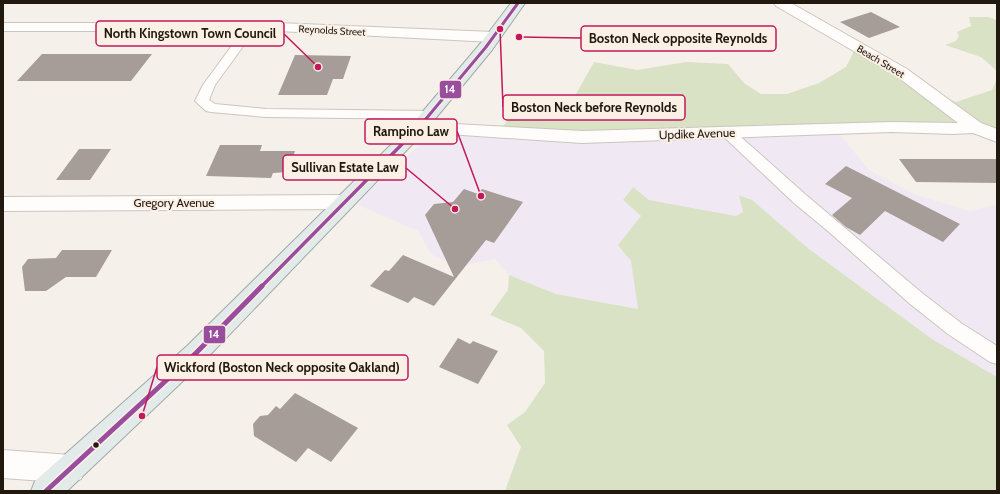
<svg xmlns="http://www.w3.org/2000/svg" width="1000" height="494" viewBox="0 0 1000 494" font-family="Cabin,sans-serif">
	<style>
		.commercial { fill: #f0e9f3 }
		.green { fill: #d9e2c5 }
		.building { fill: #a69d99 }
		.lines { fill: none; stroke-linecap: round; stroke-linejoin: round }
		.lane-casing { stroke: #ccc5bd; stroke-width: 2 }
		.street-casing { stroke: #ccc5bd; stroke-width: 2 }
		.secondary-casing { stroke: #ccc5bd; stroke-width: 2 }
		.primary-casing { stroke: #9faba9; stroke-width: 2 }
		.lane { fill: #fefdfc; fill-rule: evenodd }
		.street { fill: #fefdfc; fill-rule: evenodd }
		.secondary { fill: #fefdfc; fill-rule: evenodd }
		.primary { fill: #e2eaea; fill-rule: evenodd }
		.bus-1-far2-casing { stroke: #fbf0e5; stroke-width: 5 }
		.bus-1-far1-casing { stroke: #fbf0e5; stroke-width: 6 }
		.bus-1-casing { stroke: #fbf0e5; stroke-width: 8 }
		.bus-1-far2 { stroke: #994d9d; stroke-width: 3 }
		.bus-1-far1 { stroke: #994d9d; stroke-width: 3.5 }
		.bus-1 { stroke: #994d9d; stroke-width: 5 }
		.bus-dot { fill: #21180e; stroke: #fbf0e5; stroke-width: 1.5 }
		.labels { text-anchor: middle; stroke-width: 4; stroke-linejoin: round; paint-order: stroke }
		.far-street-label { font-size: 10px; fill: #21180e; stroke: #fbf0e5 }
		.street-label { font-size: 12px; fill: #21180e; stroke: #fbf0e5 }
		.leader { fill: none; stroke: #c2185b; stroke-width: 1.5 }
		.callout-dot { fill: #c2185b; stroke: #fbf0e5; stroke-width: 1.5 }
		.callout { fill: #fbf0e5; stroke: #c2185b; stroke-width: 1.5 }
		.callout-label { font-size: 13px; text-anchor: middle; font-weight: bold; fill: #21180e }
		.line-badge { stroke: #fbf0e5; stroke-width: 1.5 }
		.badge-label { font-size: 11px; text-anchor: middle; font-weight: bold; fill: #fff }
	</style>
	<rect width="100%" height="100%" fill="#f6f0ea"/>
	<path class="commercial" d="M439 127 838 132 869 170 916 195 970 211 997 204V377L932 339 809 249 752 200 740 195 743 212 736 216 649 200 633 187 623 200 641 216 618 245 631 261 639 309 556 294 509 275 495 259 457 267 431 254 418 231 358 205 363 197Z"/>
	<path class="green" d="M969 17H988L997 20V71L981 57 945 45 956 41 959 36 957 32 971 26Z
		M856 47 948 99 956 102 992 90 997 79V133L903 128 585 139 500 129 509 119 571 103 594 62 637 70 686 62 728 64 744 83 761 94H787L819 83 846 67Z
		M633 187 649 200 736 216 743 212 739 195 752 200 809 249 932 339 997 377V491H505L521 447 507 425 525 412 545 383 544 351 521 328 490 315 508 290 509 275 556 294 638 309 631 261 618 245 641 216 623 200Z"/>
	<path class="building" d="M871 12 900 27 869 38 840 22Z
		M42 54H152L131 81H17Z
		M295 55 351 56 343 79H333L327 95H278Z
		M220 145H262L260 151H295L288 172 273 173 271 178 206 176Z
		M79 149H111L90 180H56Z
		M899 159H997V183L916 182Z
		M846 166 956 222 960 224 943 242 885 211 860 235 846 227 832 215 852 198 825 184Z
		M464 189 478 194 482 189 523 202 494 243 486 240 434 306 414 297 408 303 370 286 385 270 389 271 403 255 454 277 425 215 434 204 453 202Z
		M62 250H112L96 277H66L46 291H25L22 267 28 259 56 258Z
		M458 338 470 344 473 341 498 351 478 384 439 367Z
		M295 393 358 428 331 462 308 448 296 462 254 436 253 424 260 416 268 415 276 406 280 409Z"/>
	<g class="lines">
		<g class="lane-casing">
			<path id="lane" d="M251 24 255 25 257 27 215 85 209 100 215 104 266 109 430 111 435 112 437 115 435 118 430 119 266 117 211 112 206 111 195 101 203 85 247 25Z
				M728 129 733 130 806 195 922 293 961 323 997 346V364L990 362 948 334 909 303 829 232 794 203 723 136 721 133 723 130Z"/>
		</g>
		<g class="street-casing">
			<path id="street" d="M3 23H278L493 32 498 34 501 37 498 40 493 42 278 31H3Z
				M345 195 352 197 355 202 352 207 345 209 3 211V197Z
				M3 450 71 455 81 459 86 469 81 479 71 483 3 478Z"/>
		</g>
		<g class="secondary-casing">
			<path id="secondary" d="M774 3H791L907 69 981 123 997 129V142L973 133 953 134 891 132 582 143 419 132 413 131 410 127 413 123 419 122 582 131 891 122 958 123 895 75 776 6Z"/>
		</g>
		<g class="primary-casing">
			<path id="primary" d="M511 3H525L492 50 425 131 205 360 67 491H31L35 481 187 346 413 123 480 44Z"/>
		</g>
		<use href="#lane" class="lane"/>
		<use href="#street" class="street"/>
		<use href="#secondary" class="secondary"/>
		<use href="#primary" class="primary"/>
		<g class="bus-1-far2-casing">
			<path id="bus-1-far2" d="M420 126 486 47 518 3"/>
		</g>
		<g class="bus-1-far1-casing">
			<path id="bus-1-far1" d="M261 287 421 125"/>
		</g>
		<g class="bus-1-casing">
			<path id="bus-1" d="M46 491 196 353 262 286"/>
		</g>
		<use href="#bus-1-far2" class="bus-1-far2"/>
		<use href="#bus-1-far1" class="bus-1-far1"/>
		<use href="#bus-1" class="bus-1"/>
	</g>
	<circle class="bus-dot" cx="96" cy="445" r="3.5"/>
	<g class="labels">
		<g class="far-street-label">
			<text transform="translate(332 30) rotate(3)" y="4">Reynolds Street</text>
			<text transform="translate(881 61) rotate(31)" y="4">Beach Street</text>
		</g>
		<g class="street-label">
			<text transform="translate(697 134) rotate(-2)" y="4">Updike Avenue</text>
			<text x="174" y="207">Gregory Avenue</text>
		</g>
	</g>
	<path class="leader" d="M318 67L284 34M519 37L581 38M500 29L503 107M481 196L457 131M455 209L406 168M142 416L157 367"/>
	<g class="callout-dot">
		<circle cx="318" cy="67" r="4"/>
		<circle cx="519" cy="37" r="4"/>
		<circle cx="500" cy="29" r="4"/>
		<circle cx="481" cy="196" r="4"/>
		<circle cx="455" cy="209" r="4"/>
		<circle cx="142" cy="416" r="4"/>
	</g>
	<g class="callout">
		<rect x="96" y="21" width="188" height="25" rx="4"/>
		<rect x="581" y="26" width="195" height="25" rx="4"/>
		<rect x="503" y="95" width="182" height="25" rx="4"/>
		<rect x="365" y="119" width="92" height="25" rx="4"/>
		<rect x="283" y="155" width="123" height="25" rx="4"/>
		<rect x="157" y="355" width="251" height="25" rx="4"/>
	</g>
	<g class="callout-label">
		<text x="190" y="38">North Kingstown Town Council</text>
		<text x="678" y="43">Boston Neck opposite Reynolds</text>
		<text x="594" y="112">Boston Neck before Reynolds</text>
		<text x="411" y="136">Rampino Law</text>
		<text x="345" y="172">Sullivan Estate Law</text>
		<text x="282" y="372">Wickford (Boston Neck opposite Oakland)</text>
	</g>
	<g class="line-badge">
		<rect x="439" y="80" width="23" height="19" rx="4" fill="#994d9d"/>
		<rect x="203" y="325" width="23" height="19" rx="4" fill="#994d9d"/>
	</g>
	<g class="badge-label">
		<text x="450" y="93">14</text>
		<text x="214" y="338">14</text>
	</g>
	<rect width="1000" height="494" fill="none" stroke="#21180e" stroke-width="8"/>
</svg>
